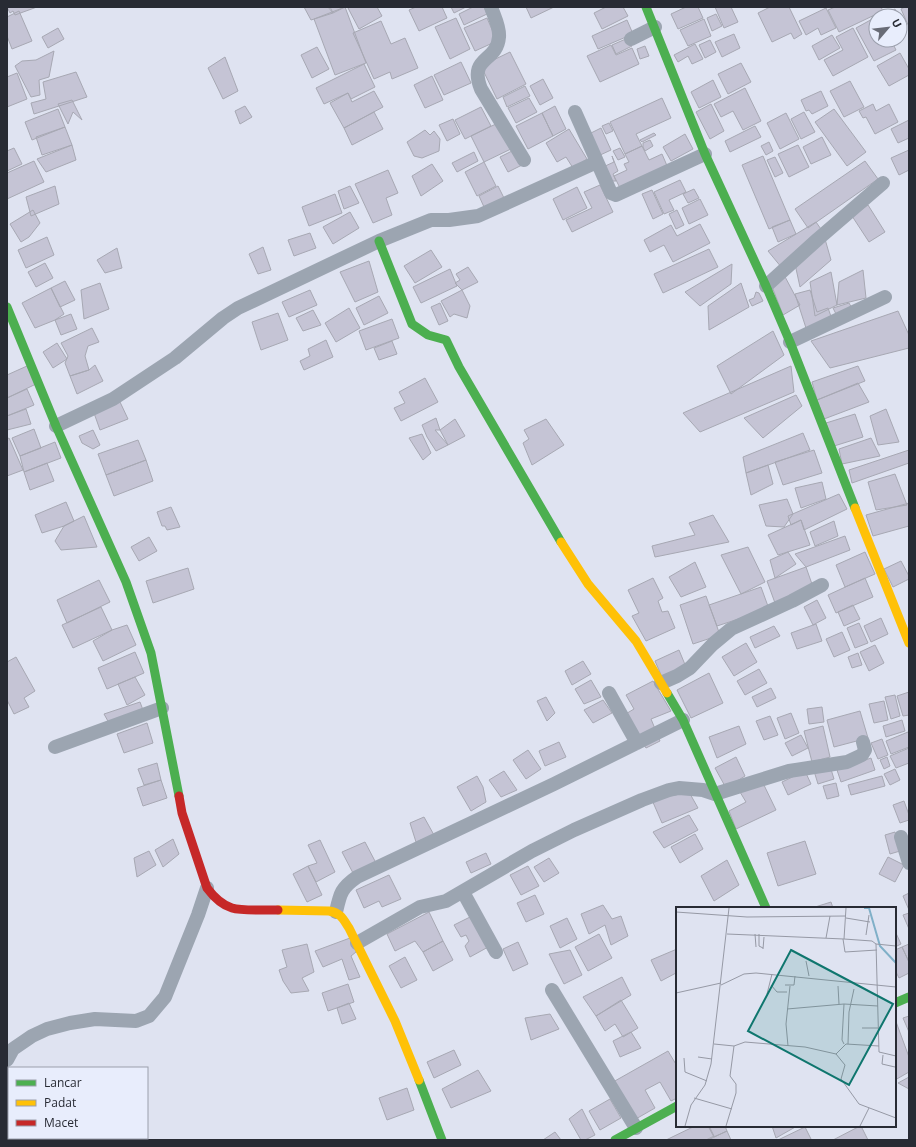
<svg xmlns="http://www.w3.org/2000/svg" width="916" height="1147" viewBox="0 0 916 1147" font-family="'Open Sans',sans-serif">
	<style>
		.building { fill: #c5c4d5; stroke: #a7a8b3 }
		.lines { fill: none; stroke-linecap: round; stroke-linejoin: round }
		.street { stroke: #9ca5b1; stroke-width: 14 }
		.fast { stroke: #4caf50; stroke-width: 9 }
		.slow { stroke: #ffc107; stroke-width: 9 }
		.jam { stroke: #c62828; stroke-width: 9 }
		.inset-river { fill: none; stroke: #80b0c8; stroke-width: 2 }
		.inset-road { fill: none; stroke: #9699a5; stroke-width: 1 }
		.view { fill: #0f766e; fill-opacity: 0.15; stroke: #0f766e; stroke-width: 2 }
		.inset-edge { fill: none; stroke: #282b34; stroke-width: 2 }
	</style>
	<rect width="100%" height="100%" fill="#dfe3f1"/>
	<path class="building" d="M7 7H37L15 15 13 11 10 13Z
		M304 7H328L333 13 311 20Z
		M330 7H345L333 13Z
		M345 7 366 63 335 75 314 19Z
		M351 7H377L382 16 359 29 348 8Z
		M416 7H442L447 18 419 31 409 10Z
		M451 7H466L454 13Z
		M473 7H484L487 14 464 25 459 14Z
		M526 7H554L531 18Z
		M606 7H623L628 16 602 29 594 13Z
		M686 7H698L703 18 678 29 671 14Z
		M715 7H731L738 22 724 28Z
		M770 7H789L802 34 794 39 791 33 772 42 758 13Z
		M835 7H881L883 11 839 32 828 10Z
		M905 7H909V27L901 9Z
		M826 8 836 28 821 35 818 28 806 35 799 21Z
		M895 9 899 16H882Z
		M19 11 32 41 12 49 7 36V17Z
		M716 14 722 26 712 31 707 18Z
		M876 17V40H891L896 50 874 61 856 28Z
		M456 18 470 49 450 59 435 27Z
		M487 18 497 41 475 51 464 28Z
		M704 19 711 36 688 46 680 30Z
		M627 20 633 34 598 49 592 36Z
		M381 21 391 44 405 38 418 68 392 79 390 72 374 79 353 33Z
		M58 28 64 39 48 48 42 37Z
		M853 28 868 57 833 76 824 60 843 50 836 37Z
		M734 34 740 48 722 57 715 42Z
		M832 35 840 48 819 60 812 46Z
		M628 38 632 46 616 54 612 45Z
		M710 40 716 52 705 58 699 45Z
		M695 44 703 59 692 64 688 56 678 62 674 55Z
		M611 45 616 55 632 48 639 64 600 82 587 56Z
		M645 46 649 56 640 59 637 49Z
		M317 47 329 69 312 78 301 55Z
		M54 51 49 77 39 80 40 95 31 97 15 66 22 61 36 60Z
		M510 52 526 84 497 99 481 66Z
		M900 53 909 69V75L889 86 877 66Z
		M225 57 238 91 223 99 208 68Z
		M461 62 471 83 444 95 434 75Z
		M741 63 751 82 728 94 718 74Z
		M364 64 375 87 351 99 348 93 324 104 316 88Z
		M76 72 87 97 34 114 31 103 46 99 43 82Z
		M17 73 27 99 7 107V77Z
		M432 76 443 100 425 108 414 85Z
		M543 79 553 98 540 105 530 86Z
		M713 80 721 97 699 108 691 92Z
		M850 81 864 107 844 117 830 91Z
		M525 86 530 96 507 107 503 97Z
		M745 88 761 121 743 130 733 111 721 117 714 104Z
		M374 91 383 107 344 128 330 103 348 93 352 102Z
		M821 91 828 106 812 114 809 110 806 111 801 100Z
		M529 98 537 112 516 123 508 108Z
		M662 98 671 118 636 134 642 146 625 154 610 122Z
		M72 100 82 120 73 112 68 124 58 104Z
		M711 104 724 131 710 139 696 112Z
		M873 104 876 111 889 104 898 122 875 134 866 117 863 118 859 111Z
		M245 106 252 117 240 124 235 111Z
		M555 106 566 129 553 136 542 113Z
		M481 107 491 126 465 139 455 120Z
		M58 109 65 127 32 140 25 122Z
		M834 109 866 152 847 166 815 122Z
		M374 112 383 129 352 145 344 128Z
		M804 112 815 132 801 139 791 119Z
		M542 113 553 136 528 149 516 126Z
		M786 113 799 139 780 149 767 123Z
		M453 119 460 134 447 141 439 125Z
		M909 120V138L898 143 891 129Z
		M500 122 513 148 484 162 471 136Z
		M609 123 613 131 606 134 602 126Z
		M755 126 761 137 730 152 725 141Z
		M65 127 72 145 42 155 36 137Z
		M601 128 611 150 598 156 591 133Z
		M569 129 587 159 573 168 566 157 557 162 546 143Z
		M425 130 430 135 434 131 440 139 439 151 422 158 414 156 407 142Z
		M654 133 656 135 642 142 640 140Z
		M685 134 693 149 671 161 663 147Z
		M822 137 831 155 811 164 803 147Z
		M650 140 653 146 645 151 643 147V143Z
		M769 142 773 151 766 155 761 146Z
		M72 145 76 160 46 172 37 159Z
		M798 145 809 167 789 177 778 154Z
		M642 146 649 160 662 154 668 168 621 190 614 176 627 170 624 164 629 162 625 154Z
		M14 148 22 164 7 171V151Z
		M620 148 625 157 618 160 613 151Z
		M514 150 522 165 508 172 500 157Z
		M909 150V170L899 175 891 158Z
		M474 152 478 161 457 172 452 163Z
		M612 156 618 171 613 174 616 181H609L603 167 614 162Z
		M763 156 790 220 769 229 742 165Z
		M775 157 783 173 775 177 767 160Z
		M34 161 44 182 7 199V173Z
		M865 161 878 179 808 228 795 209Z
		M484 162 496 186 477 196 465 172Z
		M432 164 443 181 421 196 412 176Z
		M388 170 398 193 386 198 392 215 373 223 355 184Z
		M680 180 686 192 669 200 674 210 664 214 654 192Z
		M600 185 613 212 572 232 566 220 592 208 584 192Z
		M55 186 59 204 31 216 26 197Z
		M350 186 359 203 344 209 338 191Z
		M498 186 504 198 484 207 479 196Z
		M577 187 587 208 563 220 553 199Z
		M694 189 699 198 688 203 683 194Z
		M652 190 663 214 653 219 642 194Z
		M335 194 342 213 309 226 302 207Z
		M700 199 708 215 689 224 682 208Z
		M868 205 885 232 869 242 852 216Z
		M33 210 40 223 29 237 21 242 10 224Z
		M677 210 684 225 676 229 669 214Z
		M350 212 359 228 333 244 323 227Z
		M790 220 796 234 778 242 772 227Z
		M816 222 823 232 782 268 768 251Z
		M700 224 710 243 673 262 664 245 650 252 644 240 671 225 677 236Z
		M310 233 316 248 294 256 288 240Z
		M47 237 54 255 26 268 18 250Z
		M825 239 831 260 800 287 795 264Z
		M263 247 271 270 258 274 249 254Z
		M117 248 122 268 105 273 97 260Z
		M709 249 718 267 663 293 654 274Z
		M431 250 442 267 415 283 404 266Z
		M369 261 378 292 355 302 340 272Z
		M45 263 53 278 36 287 28 272Z
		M732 264 731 284 700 306 685 292Z
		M468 267 478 282 462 290 455 283 460 280 456 274Z
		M450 269 457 286 421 303 413 287Z
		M863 270 866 298 837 305 839 282Z
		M831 272 837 305 815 316 810 282Z
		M783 273 800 305 783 315 771 284Z
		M65 281 75 300 60 307 51 288Z
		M100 283 109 309 84 319 81 290Z
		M741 283 749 307 709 330 708 306Z
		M51 288 64 314 55 320 35 328 22 303Z
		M310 290 317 305 289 317 282 302Z
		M462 290 470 306 467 318 454 314 450 317 441 301Z
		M810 290 817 312 828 308 833 322 806 328 795 294Z
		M756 292 759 293 763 301 752 306 749 300 754 298Z
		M379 296 388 313 364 325 356 308Z
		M440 303 448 321 439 325 431 307Z
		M849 303 853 310 838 318 833 308Z
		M349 308 360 328 336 342 325 323Z
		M313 310 321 325 303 331 296 318Z
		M898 311 909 335V348L830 368 811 341Z
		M278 313 288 340 261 350 252 322Z
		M71 314 77 329 61 335 55 320Z
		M392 319 399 338 366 350 359 331Z
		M92 328 99 342 88 346 85 356 89 370 70 376 65 363 68 356 61 343Z
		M773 331 784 355 731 394 717 366Z
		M326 340 333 357 304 370 300 361 310 356 308 349Z
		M392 341 397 354 379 360 374 348Z
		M57 343 67 359 53 368 43 352Z
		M95 365 103 381 77 394 70 376 89 370Z
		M27 366 36 384 7 398V375Z
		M791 366 794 392 700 432 683 413Z
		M858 366 865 381 817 400 812 382Z
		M425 378 438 402 401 421 394 408 405 403 399 392Z
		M858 383 869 402 824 419 817 400Z
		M27 389 34 405 7 416V398Z
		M796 395 802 406 763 438 744 418Z
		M120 402 128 419 100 430 94 413Z
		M26 409 31 424 7 430V416Z
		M886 409 899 442 878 445 870 416Z
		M855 414 863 437 834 446 826 423Z
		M436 418 440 430H435L448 445 436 451 427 437 422 425Z
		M455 419 465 436 448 445 440 430Z
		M546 419 564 445 532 465 523 443 529 439 524 430Z
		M34 429 41 448 20 456 12 438Z
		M93 430 100 445 93 449 82 443 79 436Z
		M803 433 810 450 746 473 743 457Z
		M422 434 431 453 423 460 409 438Z
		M9 438 23 470 7 476V439Z
		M871 438 880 456 842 464 839 449Z
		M138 440 146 460 106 475 98 454Z
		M55 442 61 458 24 472 20 456Z
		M814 450 822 473 783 485 775 462Z
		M909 450V463L852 483 849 470Z
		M146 460 153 481 114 496 106 475Z
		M47 463 54 481 30 490 24 472Z
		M768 465 773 484 751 495 746 473Z
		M895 474 907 505 876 510 868 482Z
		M822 482 826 499 801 508 795 488Z
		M839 494 847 509 804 530 801 520 791 525 788 516Z
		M787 499 793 514 784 527 766 526 759 505Z
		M66 502 74 521 64 526 42 533 35 515Z
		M909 503V526L873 536 866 515Z
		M171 507 180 527 167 530 165 526H162L157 512Z
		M713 515 729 542 655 557 652 546 695 535 689 523Z
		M84 516 97 547 61 550 55 541 64 526Z
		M801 520 810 545 778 555 768 535Z
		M834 521 838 536 815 546 810 532Z
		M845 536 850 550 806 567 795 554Z
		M149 537 157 551 139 561 131 547Z
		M748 547 765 582 741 594 721 555Z
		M788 552 796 564 775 578 770 560Z
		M865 552 875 574 845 587 836 565Z
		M901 561 909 576V579L893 587 884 569Z
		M695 562 706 587 681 597 669 577Z
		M806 567 813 587 775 603 767 581Z
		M188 568 194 589 153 603 146 581Z
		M653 578 663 598 658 601 662 612 668 611 675 628 646 641 632 616 639 613 628 590Z
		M865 578 873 597 836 613 828 595Z
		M99 580 110 602 67 623 57 600Z
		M761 587 769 609 717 626 709 605Z
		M706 596 720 635 693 644 680 605Z
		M817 600 826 618 813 625 804 607Z
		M853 605 860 619 844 626 838 612Z
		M101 607 112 630 73 648 62 625Z
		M881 618 888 634 871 642 864 626Z
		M859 623 868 643 855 648 847 628Z
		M816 624 822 641 797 649 791 633Z
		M127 625 136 645 103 661 93 641 112 630Z
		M774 626 780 636 755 648 750 637Z
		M842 632 850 650 834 657 826 639Z
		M746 643 757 662 734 676 722 657Z
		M875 645 884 663 869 671 860 652Z
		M679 650 686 667 662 677 655 661Z
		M135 652 144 673 107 689 98 668Z
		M858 653 862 665 852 668 848 657Z
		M16 657 35 691 24 698 29 707 14 714 7 700V662Z
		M583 661 591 674 572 685 565 671Z
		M759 669 767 683 745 695 737 681Z
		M709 673 723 703 691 718 677 690Z
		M135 677 145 695 127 705 118 684Z
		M591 680 601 697 584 704 575 689Z
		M653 681 671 711 651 719 660 741 646 748 624 715 634 709 626 695Z
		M771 688 776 698 757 707 752 697Z
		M909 692V715L903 716 897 696Z
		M895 695 900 716 891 719 885 697Z
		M546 697 555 713 547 721 537 701Z
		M603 700 612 713 593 723 584 710Z
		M884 701 888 720 874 723 869 704Z
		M140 702 143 710 109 723 104 714Z
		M822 707 824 722 809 724 807 709Z
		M860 711 868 738 834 747 827 720Z
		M791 713 799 733 785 739 777 718Z
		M770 716 778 735 764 740 756 721Z
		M902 720 905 731 886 737 883 726Z
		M147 723 153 743 124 753 117 734Z
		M739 726 746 744 717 758 709 737Z
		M823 726 830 757 812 762 804 731Z
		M908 732 909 735V747L891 754 886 741Z
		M801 735 808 748 792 756 785 743Z
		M882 739 888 755 878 759 871 743Z
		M559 742 566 757 545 766 539 751Z
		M909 748V763L896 768 890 756Z
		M528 750 541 769 526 779 513 760Z
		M736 757 745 776 726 788 715 768Z
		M887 757 890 766 884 769 880 760Z
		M871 758 875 770 841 782 837 770Z
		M157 763 161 780 144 785 138 769Z
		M830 766 834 779 818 784 814 771Z
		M895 769 900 780 890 785 884 774Z
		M504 771 517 790 501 797 489 780Z
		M805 771 811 784 788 795 782 782Z
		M477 776 483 787 486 802 471 811 457 787Z
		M882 776 885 786 851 795 848 785Z
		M161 780 167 798 143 806 137 788Z
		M762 781 776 810 736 829 729 811 746 802 740 792Z
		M836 783 839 796 827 799 823 786Z
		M689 792 698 808 662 823 652 800Z
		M904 801 909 815V820L900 823 893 805Z
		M689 815 698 830 664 848 653 832Z
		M424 817 434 835 416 842 410 823Z
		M895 832 900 851 890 854 885 835Z
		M695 834 703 849 680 863 671 847Z
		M173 839 179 854 163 867 155 850Z
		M320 840 335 872 316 882 308 866 317 863 308 845Z
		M805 841 816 874 778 886 767 853Z
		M365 842 376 863 353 873 342 852Z
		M149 851 156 865 137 877 134 858Z
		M486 853 491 864 471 873 466 862Z
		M888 857 904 865 895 882 879 874Z
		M549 858 559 873 544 882 534 867Z
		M727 860 739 885 714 901 701 876Z
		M308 866 322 895 307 902 293 874Z
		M528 866 539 886 521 895 510 875Z
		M389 875 401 899 382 907 379 901 364 908 356 890Z
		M909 893V910L903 896Z
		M535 895 544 914 526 922 517 903Z
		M831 902 833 908H812Z
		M603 905 612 919 621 916 628 936 611 945 605 925 589 934 581 914Z
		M429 912 443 941 423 952 415 941 395 951 387 934Z
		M909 913V929L903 915Z
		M474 915 490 946 470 957 465 946 469 941 466 935 461 937 454 925Z
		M567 918 577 939 560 948 550 926Z
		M895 931 901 944 895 947Z
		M599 934 612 958 588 971 575 947Z
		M350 938 356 952 351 956 360 977 349 980 342 959 323 967 315 951Z
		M443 941 453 960 433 971 423 952Z
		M518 942 528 964 513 971 503 949Z
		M307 944 314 972 302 978 309 991 291 993 283 981 279 970 287 967 282 950Z
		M909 944V962L902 947Z
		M902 947 909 962V973L899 978 895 970V950Z
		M677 949V976L676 973 661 981 651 960Z
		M570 950 582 975 564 984 549 954Z
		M405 957 417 980 401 988 389 966Z
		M622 977 631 995 596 1016 583 997Z
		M348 984 354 1002 328 1011 322 993Z
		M621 1000 638 1028 623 1037 615 1024 605 1031 596 1016Z
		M349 1003 356 1019 342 1024 337 1008Z
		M550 1014 559 1029 531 1040 525 1018Z
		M909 1016V1032L903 1018Z
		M895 1019 909 1057V1072L895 1080Z
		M631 1032 641 1048 620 1057 613 1041Z
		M454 1050 461 1065 434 1078 427 1062Z
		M668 1051 677 1066V1098L671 1101 660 1082 645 1090 655 1108 634 1120 613 1082Z
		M478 1070 491 1091 451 1108 442 1089Z
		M909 1077V1089L898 1083Z
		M407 1088 414 1110 387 1120 379 1098Z
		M610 1099 621 1118 600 1130 589 1111Z
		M582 1109 595 1135 585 1140H581L569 1119Z
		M695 1126H709L714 1136 706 1140H666Z
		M708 1126H725L727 1131 714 1137Z
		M772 1126H797L776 1138Z
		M861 1126 868 1140H833L860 1126Z
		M805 1127 811 1139 809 1140H778Z
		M727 1131 731 1140H708L714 1137Z
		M555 1132 561 1140H543Z"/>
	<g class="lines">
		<path class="street" d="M491 7C494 16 500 27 499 37 497 63 468 56 481 89L524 160
			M631 39 655 27
			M575 112 611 193 616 195 705 154
			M766 286 818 239 883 183
			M790 342 885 297
			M56 426 113 399 175 358 223 318 238 308 379 241 431 220H449L478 216 597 162
			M661 683 677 676 690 668 713 644 731 629 792 601 822 585
			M609 693 637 743
			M55 747 162 708
			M901 837 909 863
			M463 892 496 952
			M336 912C340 894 341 888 357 877L554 784 683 720
			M357 943 420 907 446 901 532 851 574 830 642 800 669 790 679 788 703 790 715 794 789 771 847 762 862 755 865 750 863 742
			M552 990 636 1128
			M7 1060 13 1049 32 1036 47 1029 70 1023 95 1019 136 1021 149 1016 165 997 198 915 207 888"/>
		<path class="fast" d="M646 7 705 154 766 286 790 342 855 508
			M379 241 412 324 428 335 446 340 459 367 561 542
			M7 307 56 426 126 582 151 653 179 796
			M667 693 683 720 766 908
			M895 1003 909 997
			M419 1080 442 1140
			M615 1140 677 1106"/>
		<path class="slow" d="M855 508 909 643
			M561 542 588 584 636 641 667 693
			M278 910 329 911C341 913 343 919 349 928L395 1021 419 1080"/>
		<path class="jam" d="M179 796 182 813 207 888C213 896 222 905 232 908 242 911 266 910 278 910"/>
	</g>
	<g transform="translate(676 907)">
		<rect width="220" height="220" fill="#dfe3f1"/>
		<path class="inset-river" d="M188 1H193L204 39 220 56"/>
		<path class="inset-road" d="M170 1 168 32 196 34 200 37 203 145 220 149M0 5 71 10 170 9M170 11 194 15M51 27 168 32M79 27 80 40M83 27V39L87 41M190 28 193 8M150 31 154 9M167 32 169 45 201 43M200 37 220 39M87 42 88 30M130 54 133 69M45 78 68 67 80 66 220 80M95 78 101 85H111M109 78H118L119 69M162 79 163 97M0 86 45 76M91 87 96 67M168 97 166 133 168 137M111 102 168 97 202 99M186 121H202M38 137 58 139 69 135 129 140 160 147 170 137 203 139M172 137 173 105 178 82M112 139 110 117 114 79M160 147 169 158 165 172 183 197 220 211M207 148 206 157 219 160M22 150 36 152M8 151 9 165 31 174M18 191 56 202M9 219 15 198 29 178 35 157 53 1M50 219 60 186V177L54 169 58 139M184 219 193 201"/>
		<path class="view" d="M115 43 217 97 173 178 72 124Z"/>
		<rect width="220" height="220" class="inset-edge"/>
	</g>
	<rect width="916" height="1147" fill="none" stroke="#282b34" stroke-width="16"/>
	<rect x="8" y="1067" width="140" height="72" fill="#e8edfc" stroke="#9b9fac"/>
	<rect x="16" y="1080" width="20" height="6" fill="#4caf50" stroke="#9b9fac"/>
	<text x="44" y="1087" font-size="12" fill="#282b34">Lancar</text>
	<rect x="16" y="1100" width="20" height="6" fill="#ffc107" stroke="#9b9fac"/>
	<text x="44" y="1107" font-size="12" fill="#282b34">Padat</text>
	<rect x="16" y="1120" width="20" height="6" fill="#c62828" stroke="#9b9fac"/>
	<text x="44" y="1127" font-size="12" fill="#282b34">Macet</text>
	<g transform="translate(888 28) rotate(62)"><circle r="19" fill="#e8edfc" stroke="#9b9fac"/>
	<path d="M0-3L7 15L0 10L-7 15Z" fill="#686b76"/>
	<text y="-6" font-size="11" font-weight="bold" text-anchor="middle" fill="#282b34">U</text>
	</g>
</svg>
